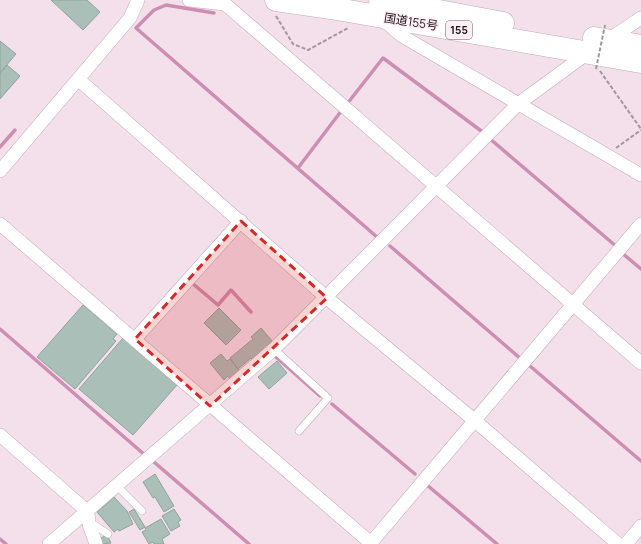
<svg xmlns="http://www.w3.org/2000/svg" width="641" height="544" viewBox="0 0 641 544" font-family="Manrope,'Noto Sans JP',sans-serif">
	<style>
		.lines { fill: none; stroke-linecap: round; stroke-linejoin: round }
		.stream { stroke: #ce8eb3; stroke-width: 3.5 }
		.building { fill: #aabfb7; stroke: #90a49d }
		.lane-casing { stroke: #beabb5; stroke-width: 8 }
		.street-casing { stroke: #beabb5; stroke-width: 14 }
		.highway-casing { stroke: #beabb5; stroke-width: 23 }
		.path { stroke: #a4969d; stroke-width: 2; stroke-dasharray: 4 2; stroke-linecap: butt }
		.lane { stroke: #fff; stroke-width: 7 }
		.street { stroke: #fff; stroke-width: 13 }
		.highway { stroke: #fff; stroke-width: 22 }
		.path-bridge { stroke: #a4969d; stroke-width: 2; stroke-dasharray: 4 2; stroke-linecap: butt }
		.marked { fill: #d62828; fill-opacity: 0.2; stroke: #d62828; stroke-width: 3; stroke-dasharray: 8 5; stroke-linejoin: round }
		.labels { text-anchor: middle; stroke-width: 3; stroke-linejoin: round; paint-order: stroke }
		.shield { fill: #feeef6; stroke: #60575b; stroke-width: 1 }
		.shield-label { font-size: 11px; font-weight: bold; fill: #1c1619 }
		.street-label { font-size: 12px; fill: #1c1619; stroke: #feeef6 }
	</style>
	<rect width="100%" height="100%" fill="#f3e0ea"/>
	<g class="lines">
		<path class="stream" d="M214 13 166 5 154 10 136 28 377 237
			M347 104 383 58 484 133
			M489 138 617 247
			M0 147 15 130
			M298 168 342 110
			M390 246 521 359
			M622 253 641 269
			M192 283 218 305 231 290 251 312
			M0 329 146 456
			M276 357 320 396
			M530 366 641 461
			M332 404 415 474
			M154 462 249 544
			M427 485 497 544
			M0 539 6 544"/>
	</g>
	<path class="building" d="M51 0H87L100 12 83 30Z
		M0 41 16 54 0 73Z
		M7 65 20 76 0 99V73Z
		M83 305 117 334 113 339 116 341 75 389 37 357Z
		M219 308 241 330 226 345 204 323Z
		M261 328 273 342 252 359 251 358 238 369 230 358 253 339 251 337Z
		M123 338 177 385 133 435 79 389Z
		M221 354 227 361 230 359 241 372 231 380 228 376 224 380 210 363Z
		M277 361 287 373 269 389 258 377Z
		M155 474 174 506 164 512 155 497 153 498 143 482Z
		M114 497 127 511 133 524 119 531 118 529 114 532 97 512Z
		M134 509 145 527 140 530 129 512Z
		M174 509 181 520 178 522 180 526 171 531 162 516Z
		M161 519 170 534 162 539 164 544H154L153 542 149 544 142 532 146 530 145 528Z
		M107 535 111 543 101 544 99 539Z"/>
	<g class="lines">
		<g class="lane-casing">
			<path id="lane" d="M274 349 328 398 299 431
				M117 486 142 511
				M88 521 108 534"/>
		</g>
		<g class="street-casing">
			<path id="street" d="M189 0 225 4 641 363
				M382 19 402 36 641 175
				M608 40 641 18
				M78 79 327 298 474 420 618 544
				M0 171 130 18 138 0
				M0 224 372 544
				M135 339 241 221
				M0 435 88 512 89 524 96 544
				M49 544 274 349 518 104 589 52
				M370 544 641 224
				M626 544 641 526"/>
		</g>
		<g class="highway-casing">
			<path id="highway" d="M276 0 331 8 641 62
				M380 0 503 23
				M594 38 641 46"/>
		</g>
		<path class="path" d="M276 16 293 44 308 50 348 28
			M600 71 641 129
			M616 148 641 130"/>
		<use href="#lane" class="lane"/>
		<use href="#street" class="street"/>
		<use href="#highway" class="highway"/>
		<path class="path-bridge" d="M596 69 605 25"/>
	</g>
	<path class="marked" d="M241 221 327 298 210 406 135 339Z"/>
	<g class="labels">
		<rect class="shield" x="446" y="21" width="26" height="18" rx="3"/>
		<g class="shield-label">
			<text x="459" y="34">155</text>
		</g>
		<g class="street-label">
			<text transform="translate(411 22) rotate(9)" y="4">国道155号</text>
		</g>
	</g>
</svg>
